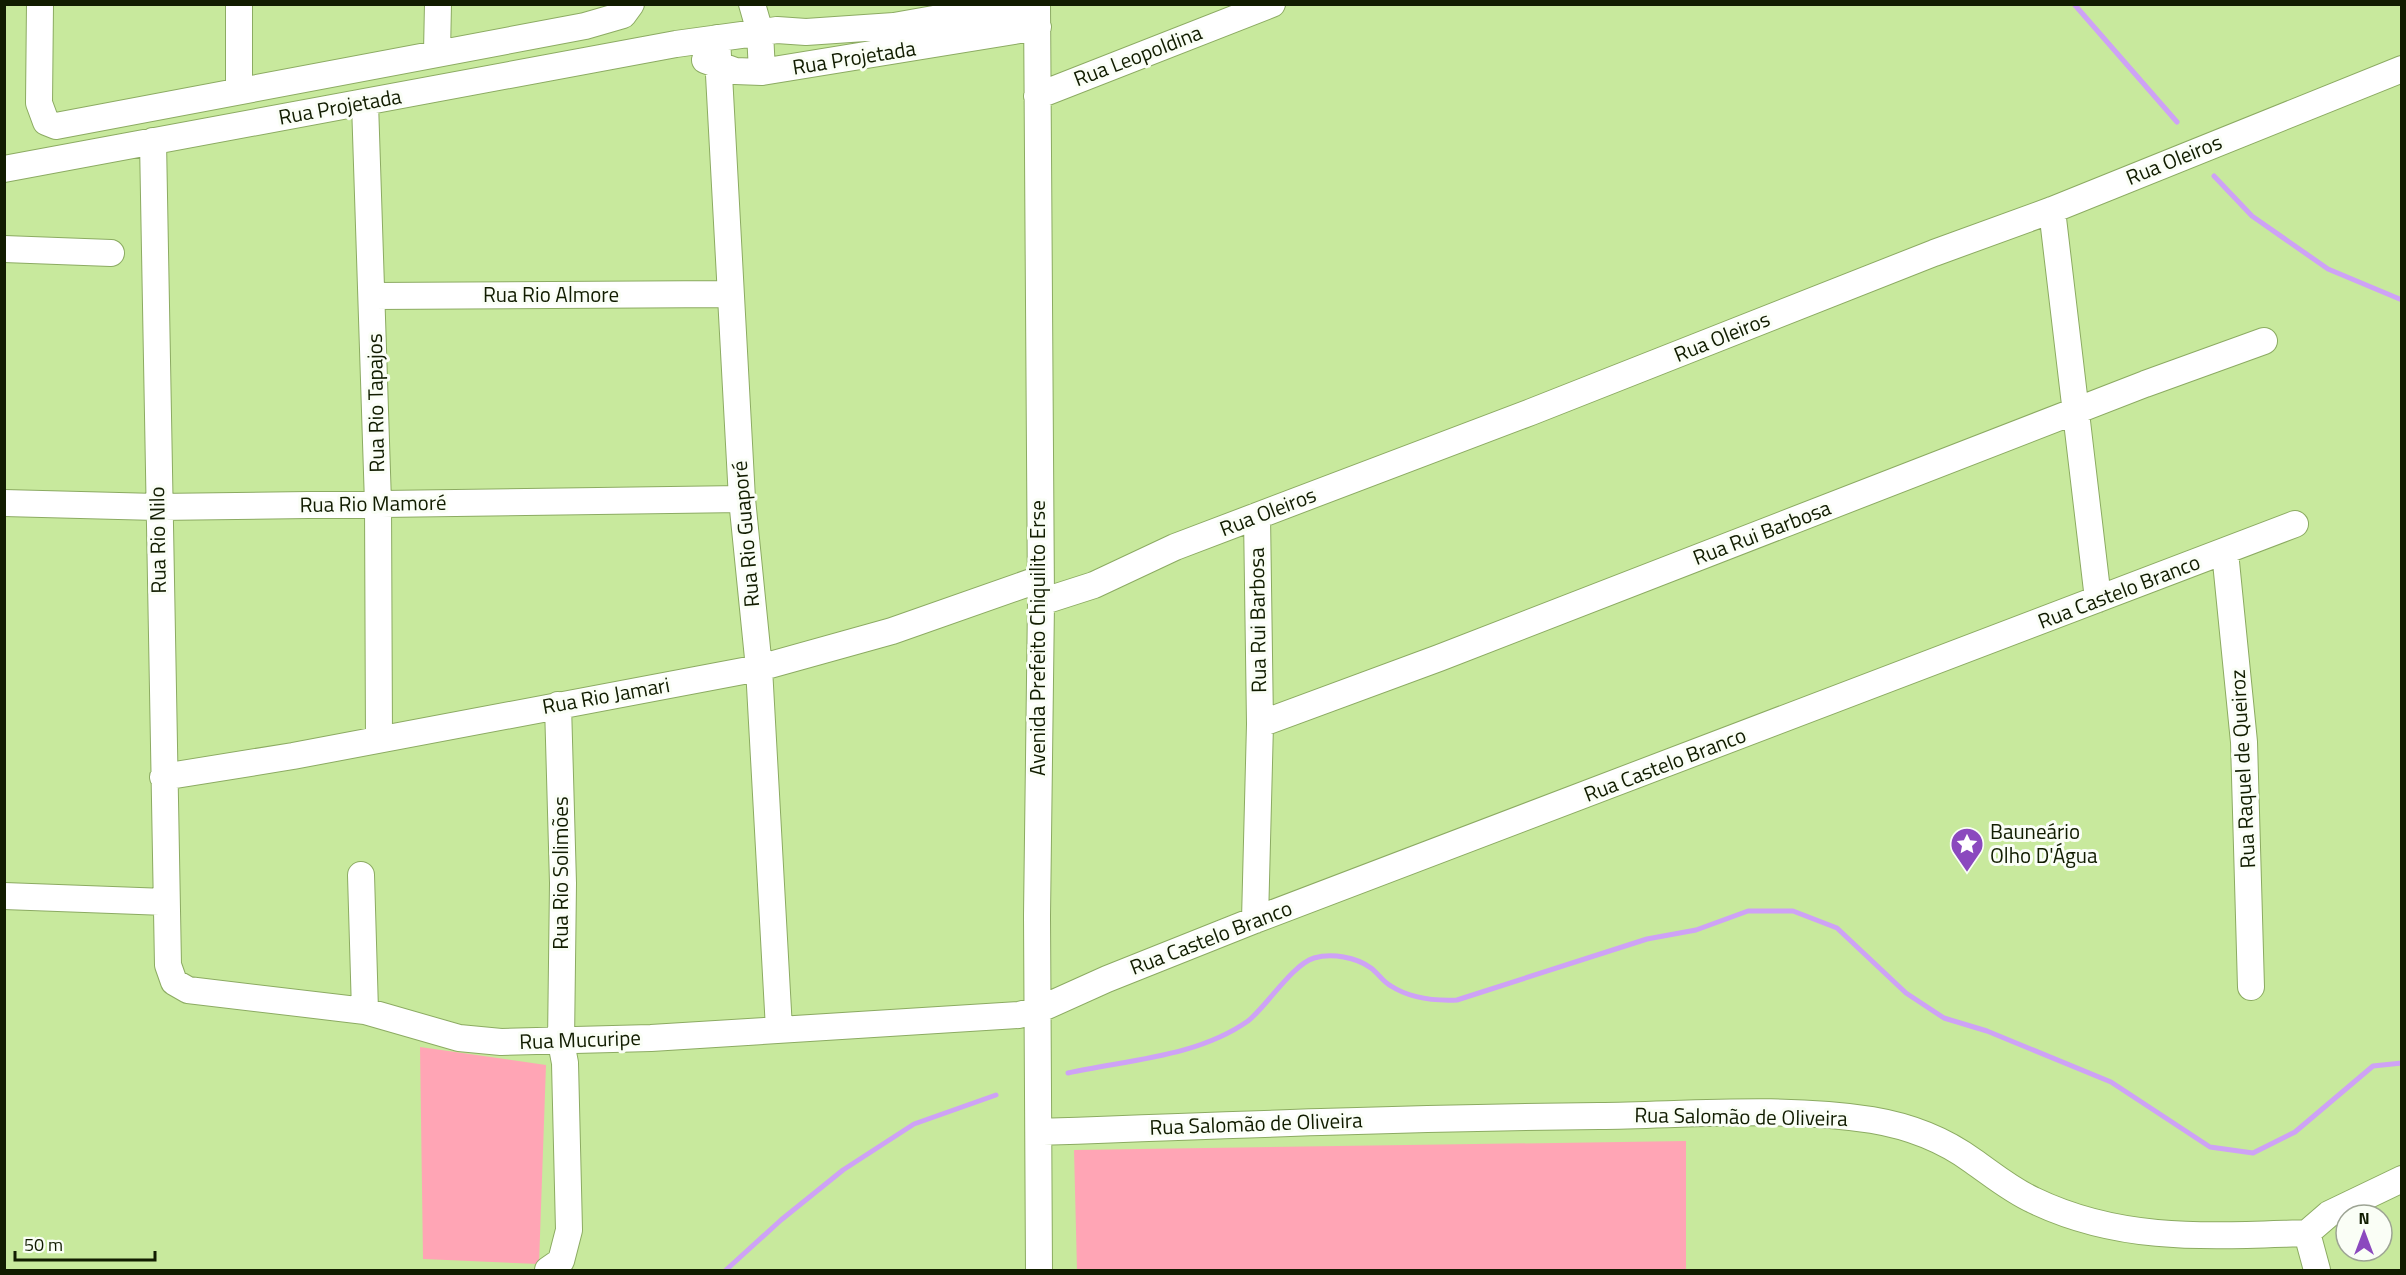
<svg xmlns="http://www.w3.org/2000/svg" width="2406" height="1275" viewBox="0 0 2406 1275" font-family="'Titillium Web',sans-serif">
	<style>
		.green { fill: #ffa5b5 }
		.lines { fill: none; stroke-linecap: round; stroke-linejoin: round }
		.stream { stroke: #cea2f6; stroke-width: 5 }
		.minor-casing { stroke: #8cab62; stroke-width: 28 }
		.minor { stroke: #fff; stroke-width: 26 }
		.labels { text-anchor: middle; stroke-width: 6; stroke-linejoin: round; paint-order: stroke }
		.street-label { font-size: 21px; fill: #111c00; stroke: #fafef6 }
		.poi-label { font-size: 21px; fill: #111c00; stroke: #fafef6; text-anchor: start }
	</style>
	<rect width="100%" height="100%" fill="#c8e99d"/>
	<path class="green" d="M420 1047 546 1065 539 1264 423 1259Z
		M1686 1141V1270H1077L1074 1150Z"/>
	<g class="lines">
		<path class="stream" d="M2074 4 2177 122
			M2214 176 2252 216 2328 269 2402 300
			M1068 1073C1127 1060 1197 1057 1248 1021 1265 1008 1293 964 1314 958 1332 953 1356 957 1371 968 1378 973 1383 982 1391 986 1411 999 1434 1001 1457 1000L1647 939 1696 930 1748 911H1793L1837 928 1906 993 1944 1018 1987 1031 2111 1082 2210 1147 2253 1153 2295 1132 2373 1066 2402 1063
			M726 1270 781 1220 843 1170 914 1124 996 1095"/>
		<g class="minor-casing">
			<path id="minor" d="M40 4 39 103 46 122 56 126 585 26 623 15 631 4
				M752 4 760 32 762 72
				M1037 4 1041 602 1037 916 1039 1270
				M717 38 742 499 759 668 779 1029
				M437 52 438 4
				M705 60 735 71 762 72 1038 27
				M239 91V4
				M1037 96 1272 4
				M365 103 378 503 379 739
				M153 141 168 965 174 982 188 990 365 1011 459 1038 501 1042 651 1038 1019 1015 1038 1010 1107 979 1255 920 2295 524
				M4 169 676 44 777 30 806 32 894 26 1019 4
				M2052 210 2098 599
				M4 249 111 253
				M373 296 730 294
				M4 503 157 507 742 499
				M2225 552 2244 742 2251 987
				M1041 602 1094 585 1175 547 1531 412 1934 253 2052 210 2402 69
				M1260 724 1439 658 2145 384 2264 341
				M163 777 293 756 759 668 892 631 1040 579
				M361 875 365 1011
				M4 896 166 902
				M1255 920 1260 724 1257 516
				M1039 1132C1226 1125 1412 1118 1599 1116 1687 1115 1784 1106 1872 1120 1908 1126 1943 1139 1973 1161 1993 1175 2011 1190 2033 1200 2122 1243 2211 1236 2307 1233L2329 1214 2402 1179
				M2307 1233 2317 1270
				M548 1270 561 1261 569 1230 565 1063 561 1042 563 883 558 705"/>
		</g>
		<use href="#minor" class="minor"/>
	</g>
	<defs>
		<g id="sight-pin" transform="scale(1.725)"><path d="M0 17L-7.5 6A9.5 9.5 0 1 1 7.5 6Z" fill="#8b49be" stroke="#fafef6"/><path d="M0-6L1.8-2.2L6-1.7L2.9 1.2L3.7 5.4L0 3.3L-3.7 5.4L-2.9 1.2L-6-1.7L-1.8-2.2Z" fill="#fff"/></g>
	</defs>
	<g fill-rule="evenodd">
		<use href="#sight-pin" x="1967" y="844"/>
	</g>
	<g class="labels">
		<g class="street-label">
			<text transform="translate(1138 56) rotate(-21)" y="7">Rua Leopoldina</text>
			<text transform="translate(854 58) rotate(-9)" y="7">Rua Projetada</text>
			<text transform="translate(340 107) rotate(-10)" y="7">Rua Projetada</text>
			<text transform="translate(2174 160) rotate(-22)" y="7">Rua Oleiros</text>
			<text x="551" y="302">Rua Rio Almore</text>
			<text transform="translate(1722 337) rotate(-22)" y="7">Rua Oleiros</text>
			<text transform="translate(376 403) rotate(-91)" y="7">Rua Rio Tapajos</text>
			<text transform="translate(373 504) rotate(-1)" y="7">Rua Rio Mamoré</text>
			<text transform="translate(1268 512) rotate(-21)" y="7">Rua Oleiros</text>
			<text transform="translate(1762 533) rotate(-21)" y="7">Rua Rui Barbosa</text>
			<text transform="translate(746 534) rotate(-95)" y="7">Rua Rio Guaporé</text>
			<text transform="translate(158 540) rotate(-91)" y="7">Rua Rio Nilo</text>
			<text transform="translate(2119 592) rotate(-21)" y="7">Rua Castelo Branco</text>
			<text transform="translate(1258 620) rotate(-91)" y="7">Rua Rui Barbosa</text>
			<text transform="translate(1038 638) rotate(-90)" y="7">Avenida Prefeito Chiquilito Erse</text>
			<text transform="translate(606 696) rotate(-10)" y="7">Rua Rio Jamari</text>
			<text transform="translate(1665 765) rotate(-21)" y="7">Rua Castelo Branco</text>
			<text transform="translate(2243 769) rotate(-93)" y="7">Rua Raquel de Queiroz</text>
			<text transform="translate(561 873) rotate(-90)" y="7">Rua Rio Solimões</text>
			<text transform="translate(1211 938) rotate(-21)" y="7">Rua Castelo Branco</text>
			<text transform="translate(580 1040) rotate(-2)" y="7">Rua Mucuripe</text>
			<text transform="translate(1741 1117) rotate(1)" y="7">Rua Salomão de Oliveira</text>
			<text transform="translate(1256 1124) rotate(-2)" y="7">Rua Salomão de Oliveira</text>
		</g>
		<g class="poi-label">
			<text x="1990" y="839">Bauneário<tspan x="1990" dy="24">Olho D'Água</tspan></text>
		</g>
	</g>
	<rect width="2406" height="1275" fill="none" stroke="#111c00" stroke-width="12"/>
	<g transform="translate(2364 1233)"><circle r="28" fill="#fafef6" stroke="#9da494" stroke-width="1.5"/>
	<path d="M0-4.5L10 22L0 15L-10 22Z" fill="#8b49be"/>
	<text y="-9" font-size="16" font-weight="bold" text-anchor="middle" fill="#111c00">N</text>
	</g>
	<path d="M15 1251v9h140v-9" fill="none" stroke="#111c00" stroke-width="3"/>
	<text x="24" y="1251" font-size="18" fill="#111c00" stroke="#fafef6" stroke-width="4.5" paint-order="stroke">50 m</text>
</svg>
